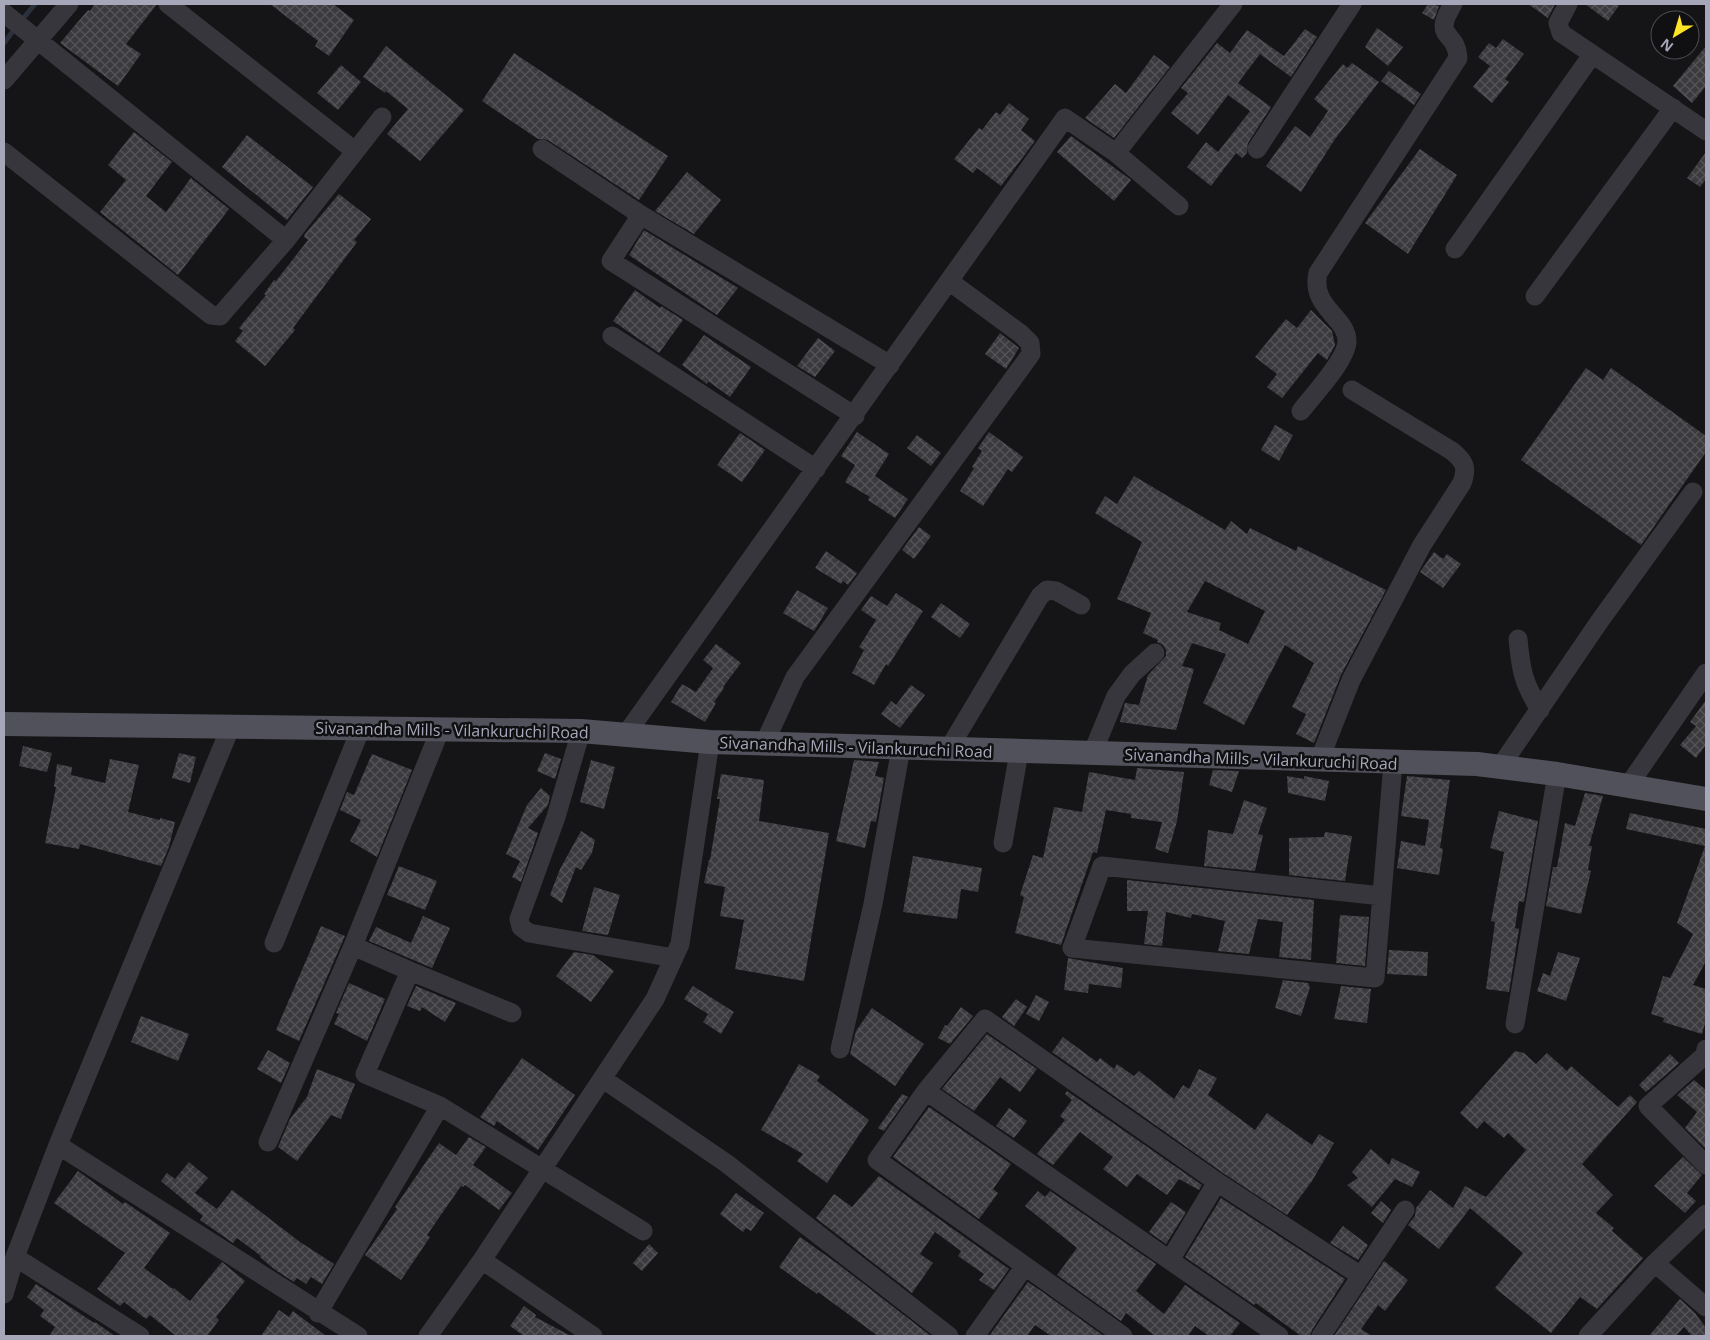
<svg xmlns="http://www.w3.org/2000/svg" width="1710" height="1340" viewBox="0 0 1710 1340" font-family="'Open Sans',sans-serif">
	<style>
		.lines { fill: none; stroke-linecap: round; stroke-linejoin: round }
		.stream { stroke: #2a303c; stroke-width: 5 }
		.building { fill: url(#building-cross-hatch); fill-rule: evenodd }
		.minor { stroke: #36363c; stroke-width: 19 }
		.major { stroke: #51515b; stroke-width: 24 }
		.labels { text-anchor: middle; stroke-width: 5; stroke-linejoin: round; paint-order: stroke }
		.street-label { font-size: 16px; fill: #a6a7b8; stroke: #101012 }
	</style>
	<defs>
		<pattern id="building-cross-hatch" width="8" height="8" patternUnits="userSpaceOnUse" patternTransform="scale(1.25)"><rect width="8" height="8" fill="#3a3a3f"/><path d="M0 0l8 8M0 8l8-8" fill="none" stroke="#545459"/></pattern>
	</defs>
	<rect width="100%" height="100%" fill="#151517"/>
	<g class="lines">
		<path class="stream" d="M21 21 35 4
			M4 43 16 27"/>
	</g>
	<path class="building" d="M95 4H157L126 44 141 54 118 86 60 43 88 10 90 11Z
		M270 4H333L354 20 329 56 315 46 318 41Z
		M1428 4 1439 6 1434 20 1422 13Z
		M1528 4H1555L1548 18Z
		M1585 4H1620L1608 21Z
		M1377 28 1403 47 1388 66 1365 47Z
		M1305 29 1317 37 1291 77 1260 54 1238 83 1271 107 1248 143 1247 153 1242 158 1236 153 1211 186 1187 167 1206 142 1218 152 1250 111 1228 95 1198 135 1171 113 1188 93 1181 88 1217 43 1230 53 1247 30 1284 56Z
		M1503 39 1524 54 1505 79 1509 82 1492 103 1473 87 1490 66 1478 57 1489 43 1496 48Z
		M386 46 464 110 420 161 387 134 408 109 386 91 385 93 363 77Z
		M1706 46V86L1692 103 1673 86Z
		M514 53 668 156 639 200 548 140 538 139 482 101Z
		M1154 55 1170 67 1114 138 1085 118 1115 84 1126 93Z
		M1352 63 1379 82 1335 139 1301 192 1266 166 1295 126 1310 137 1328 111 1314 99 1343 64 1347 68Z
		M341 65 361 82 338 110 317 93Z
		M1389 71 1421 94 1414 105 1381 81Z
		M1009 103 1029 119 1021 130 1035 141 1001 186 977 168 973 173 954 159 979 128 982 130 996 112 1000 115Z
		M134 132 172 162 146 196 166 212 191 178 229 209 178 275 100 212 126 180 108 165Z
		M247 135 313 187 287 220 222 167Z
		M1071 136 1131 180 1114 201 1057 152Z
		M1420 149 1457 175 1408 254 1365 223Z
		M1706 152V179L1700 187 1687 178Z
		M687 172 721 200 694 234 655 211Z
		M339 194 371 219 354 240 357 242 293 328 295 330 265 366 235 341 243 331 239 328 266 295 264 294 274 280 276 281 308 240 304 237 305 234Z
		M644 230 738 288 717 315 629 255Z
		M635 290 660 308 661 306 683 320 659 353 613 321Z
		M1311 310 1332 331 1335 345 1327 360 1318 353 1282 398 1267 387 1277 374 1255 357 1286 319 1297 328Z
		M1000 333 1019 348 1006 369 985 354Z
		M704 335 751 367 730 397 708 381 707 384 682 365Z
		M818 338 835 351 815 377 797 366Z
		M1586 368 1603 380 1611 368 1706 436V452L1641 545 1521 460Z
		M1275 425 1293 435 1279 461 1261 450Z
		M857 432 889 454 875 476 908 499 895 518 868 500 870 497 845 482 855 465 841 456Z
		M989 432 1023 457 1012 472 1008 469 983 506 960 491 974 468 972 467 982 451 978 448Z
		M740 433 765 450 742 482 717 465Z
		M917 435 941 453 931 466 907 448Z
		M1134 476 1225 530 1231 521 1247 534 1250 528 1296 551 1298 546 1386 590 1341 675 1314 743 1296 734 1306 714 1292 707 1314 663 1285 645 1244 725 1203 703 1226 654 1192 643 1182 666 1194 669 1176 730 1120 722 1125 703 1139 705 1148 675 1166 656V650L1163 645 1157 642 1158 640 1143 633 1151 613 1117 599 1142 542 1095 513 1105 496 1117 504ZM1205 581 1265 611 1248 644 1219 630 1221 623 1187 612Z
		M919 527 931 536 914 559 902 550Z
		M826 551 857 573 848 585 843 581 841 584 815 568Z
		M1434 552 1443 559 1447 554 1461 564 1443 588 1420 572Z
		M797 590 828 608 814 631 783 613Z
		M896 593 923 611 888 666 886 664 874 685 852 673 864 650 859 647 876 620 861 610 871 596 887 606Z
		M941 603 970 624 960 638 931 617Z
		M716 644 741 663 723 687 724 688 714 702 716 703 705 722 671 702 682 684 696 692 713 668 703 660Z
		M911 685 925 695 900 728 881 714 891 701 896 705Z
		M1706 700V745L1696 758 1680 745 1696 726 1690 722Z
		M23 746 52 753 47 772 19 766Z
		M179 753 196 757 190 783 172 778Z
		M545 753 561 759 555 779 537 771Z
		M372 754 412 770 377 857 350 841 361 820 340 810 347 792 354 795Z
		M110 759 139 765 128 812 160 820V818L175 822 169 847 161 866 80 844 79 849 45 843 56 787H54L57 764 72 767 71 775 105 783Z
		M591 760 615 767 604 809 580 802Z
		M854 760 879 762 875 776 884 778 876 822 871 821 865 848 836 841Z
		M1137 768 1184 772 1177 821 1168 853 1155 849 1162 822 1131 818V814L1106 810 1097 853 1093 852 1061 945 1015 933 1024 897 1020 895 1033 855 1043 858 1054 807 1082 812 1089 772 1135 780Z
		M1213 770 1239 771 1232 792 1209 785Z
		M721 774 764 780 759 821 829 833 804 981 735 969 744 920 720 916 725 887 704 883 709 860H710L720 799H717Z
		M1287 776 1304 779V776L1329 781 1325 801 1288 793Z
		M1407 776 1450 780 1440 848 1443 849 1439 875 1397 868 1401 841 1425 846 1429 820 1401 816Z
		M541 788 550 796 548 805 528 828 538 833 521 882 512 877 520 861 506 854 527 805Z
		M1585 793 1603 796 1589 846H1592L1588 870 1591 871 1581 914 1546 906 1553 867H1557L1565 823 1575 826Z
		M1244 800 1267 808 1258 834 1263 835 1255 871 1204 866 1208 830 1233 834Z
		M1499 811 1538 821 1524 902 1519 901 1515 928 1519 929 1509 992 1486 989 1495 922 1491 921 1504 852 1490 848Z
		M1630 813 1706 829V961L1693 985 1706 989V1020L1702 1034 1663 1022 1664 1018 1651 1014 1663 976 1670 978 1693 934 1677 923 1705 846 1626 829Z
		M581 831 595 840 592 853 581 870 576 867 562 903 550 895 560 869Z
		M1325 832 1352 836 1345 881 1289 875V838L1324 837Z
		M913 856 982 868 978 892 961 889 957 919 903 912Z
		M399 866 437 881 425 910 387 895Z
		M1127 880 1314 900 1311 960 1279 957 1283 922 1258 919 1249 954 1218 951 1225 921 1192 914 1191 918 1166 912 1162 946 1144 944 1148 911H1127Z
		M594 887 620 895 608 935 582 931Z
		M1340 915 1369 917 1365 966 1336 963Z
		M423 916 450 928 432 968 369 941 376 927 411 943Z
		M321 926 345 936 299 1041 276 1030Z
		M1389 950 1428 952 1427 976 1387 974Z
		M574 952 593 955 614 971 591 1002 556 976Z
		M1558 952 1580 958 1566 1001 1537 991 1543 973 1550 976Z
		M1068 958 1123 968 1121 988 1089 984 1088 993 1064 990Z
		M1283 980 1308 983 1310 987 1301 1016 1275 1008Z
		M349 983 385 999 367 1041 334 1024 339 1014 336 1013Z
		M416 986 456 1003 445 1022 422 1007 420 1011 407 1006Z
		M693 986 734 1012 721 1034 703 1022 708 1014 684 999Z
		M1341 986 1371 989 1367 1023 1334 1019Z
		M1036 995 1049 1002 1039 1021 1026 1014Z
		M1016 999 1027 1007 1014 1026 1002 1017Z
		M961 1007 973 1016 950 1044 938 1038 945 1025 947 1026Z
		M872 1008 924 1044 895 1086 850 1054 856 1031Z
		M141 1016 189 1034 178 1061 131 1042Z
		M987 1034 1037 1069 1020 1092 1000 1077 974 1111 942 1089Z
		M1063 1037 1097 1062 1100 1058 1114 1069 1117 1064 1134 1076 1139 1071 1174 1099 1183 1085 1189 1089 1199 1069 1217 1078 1208 1095 1255 1130 1267 1113 1312 1145 1319 1134 1334 1143 1312 1181 1287 1215 1223 1173 1052 1052Z
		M268 1050 290 1063 281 1083 257 1069Z
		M1515 1051 1524 1053 1536 1064 1547 1053 1567 1071 1571 1066 1618 1107 1630 1095 1637 1102 1582 1164 1613 1195 1596 1213 1614 1228 1612 1231 1643 1258 1597 1309 1580 1297 1551 1333 1495 1288 1523 1253 1470 1208 1439 1249 1408 1225 1415 1216 1416 1208 1430 1190 1453 1208 1465 1186 1486 1197 1526 1150 1508 1133 1504 1138 1484 1121 1477 1129 1460 1113Z
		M1670 1054 1679 1063 1646 1092 1639 1085Z
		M522 1058 575 1095 538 1150 497 1121 494 1126 480 1117Z
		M799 1064 820 1076 817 1081 869 1120 827 1183 797 1161 803 1154 761 1130Z
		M317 1069 355 1084 341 1119 331 1115 297 1161 278 1147 290 1119 307 1097Z
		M1694 1080 1706 1090V1149L1685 1128 1697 1112 1677 1095Z
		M1067 1091 1202 1185 1199 1190 1179 1179 1167 1195 1137 1174 1127 1187 1103 1169 1113 1157 1080 1132 1053 1165 1044 1159 1037 1154 1065 1120 1060 1116 1072 1100 1065 1094Z
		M902 1094 908 1097 884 1131 878 1128Z
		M929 1107 1011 1164 993 1189 998 1193 979 1219 893 1157Z
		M1009 1108 1027 1121 1014 1138 996 1126Z
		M469 1137 486 1147 473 1165 512 1193 499 1210 465 1185 463 1187 461 1186 427 1235 430 1237 401 1280 365 1255 397 1209 395 1207 439 1143 456 1155Z
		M1371 1149 1389 1165 1392 1158 1420 1172 1412 1187 1395 1179 1372 1207 1347 1185 1358 1178 1352 1172Z
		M1683 1157 1702 1175 1687 1193 1696 1201 1685 1213 1654 1186Z
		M189 1162 208 1178 195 1193 217 1209 232 1190 300 1242 334 1264 322 1284 311 1277 306 1284 297 1278 294 1282 274 1269 260 1257 261 1256 237 1238 233 1243 200 1220 203 1216 161 1181 167 1173 175 1179Z
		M78 1171 123 1204 125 1202 170 1233 144 1268 173 1289 174 1288 190 1301 222 1262 245 1281 216 1317 219 1320 207 1336H176L150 1315 146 1319 124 1302 120 1306 97 1289 125 1253 54 1203Z
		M879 1176 1009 1269 994 1290 979 1280 984 1274 958 1256 961 1251 935 1232 920 1254 933 1263 912 1293 816 1218 834 1194 852 1207Z
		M1038 1191 1045 1197 1050 1191 1156 1264 1136 1291 1164 1314 1185 1285 1240 1323 1230 1336H1209L1195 1326 1188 1336H1155L1126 1313 1121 1321 1057 1275 1077 1248 1025 1206Z
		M736 1193 764 1213 751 1231 746 1228 743 1232 720 1214Z
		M1221 1198 1345 1279 1312 1330 1310 1336H1301L1256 1303 1254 1305 1185 1257Z
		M1381 1201 1391 1210 1383 1223 1371 1213Z
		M1171 1202 1186 1212 1166 1244 1149 1232Z
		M1343 1226 1368 1245 1358 1260 1330 1243Z
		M800 1237 838 1264 931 1336H878L818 1292 817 1294 779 1267Z
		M649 1244 658 1253 642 1271 633 1263Z
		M1384 1261 1408 1280 1385 1311 1378 1305 1361 1329 1372 1336H1334Z
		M1028 1282 1044 1293 1104 1336H1051L1035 1325 1027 1336H989Z
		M36 1284 94 1323 95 1322 115 1336H49L55 1327 40 1316 44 1310 27 1297Z
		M1680 1299 1695 1313 1706 1328V1336H1692L1684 1327 1676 1336H1649Z
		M524 1306 536 1315 535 1317 571 1336H524L510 1326Z
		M279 1310 289 1317 293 1311 326 1336H261Z"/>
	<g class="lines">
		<path class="minor" d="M168 4 355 151
			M1568 4 1558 23 1561 33 1706 131
			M4 13 286 240
			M4 80 69 4
			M542 149 641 215 890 365
			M1257 149 1352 4
			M4 152 211 315 220 316 286 240 382 117
			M1116 153 1179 206
			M641 215 611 261 855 416
			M1455 249 1592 55
			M1535 296 1673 108
			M612 336 816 469
			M1301 411C1312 396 1347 360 1347 341 1347 317 1310 307 1318 273L1458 58C1456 28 1431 41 1453 4
			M1518 639C1521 671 1523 682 1540 710
			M440 730 353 946 410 971 365 1074 440 1106 643 1231
			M581 731 556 817 519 919 521 927 529 933 674 958
			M624 737 1065 118 1116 153 1233 4
			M764 744 795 677 1031 354 1030 343 1021 334 949 281
			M948 750 1040 596 1047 590 1056 591 1081 605
			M1092 754 1116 696 1132 674 1155 653
			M1319 761 1351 680 1422 545 1462 483C1468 467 1464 461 1452 451L1352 390
			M1500 767 1599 622 1693 492
			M1628 786 1706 673
			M1003 843 1019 752
			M1382 896 1102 866 1072 948 1375 978 1393 763
			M274 943 361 728
			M410 971 512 1013
			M1515 1024 1557 774
			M840 1049 873 904 901 748
			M1706 1049 1705 1055 1648 1106 1706 1165
			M603 1079 726 1163 949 1336
			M926 1091 877 1160 1123 1336
			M268 1142 353 946
			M58 1145 358 1336
			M1170 1260 1217 1182
			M1655 1263 1706 1307
			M1361 1276 1405 1210
			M4 1294 15 1257
			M318 1313 440 1106
			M140 1336 15 1257 58 1145 231 726
			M428 1336 482 1260
			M593 1336 482 1260 655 999 680 944 710 742
			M975 1336 1025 1266
			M1279 1336 926 1091 985 1019 1217 1182 1361 1276 1321 1336
			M1588 1336 1655 1263 1706 1214"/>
		<path class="major" d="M4 724 581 731 710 742 1477 764 1557 774 1706 799"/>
	</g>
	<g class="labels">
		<g class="street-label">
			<text transform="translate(452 730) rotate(1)" y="6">Sivanandha Mills - Vilankuruchi Road</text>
			<text transform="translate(856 747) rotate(2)" y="6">Sivanandha Mills - Vilankuruchi Road</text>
			<text transform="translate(1261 759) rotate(2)" y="6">Sivanandha Mills - Vilankuruchi Road</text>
		</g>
	</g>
	<rect width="1710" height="1340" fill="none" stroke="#a6a7b8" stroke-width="10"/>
	<g transform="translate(1675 35) rotate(218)"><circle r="24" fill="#101012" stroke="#4c4c54"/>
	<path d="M0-4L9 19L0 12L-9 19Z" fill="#fde426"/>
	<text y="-8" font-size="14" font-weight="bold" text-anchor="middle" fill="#a6a7b8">N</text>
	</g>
</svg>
